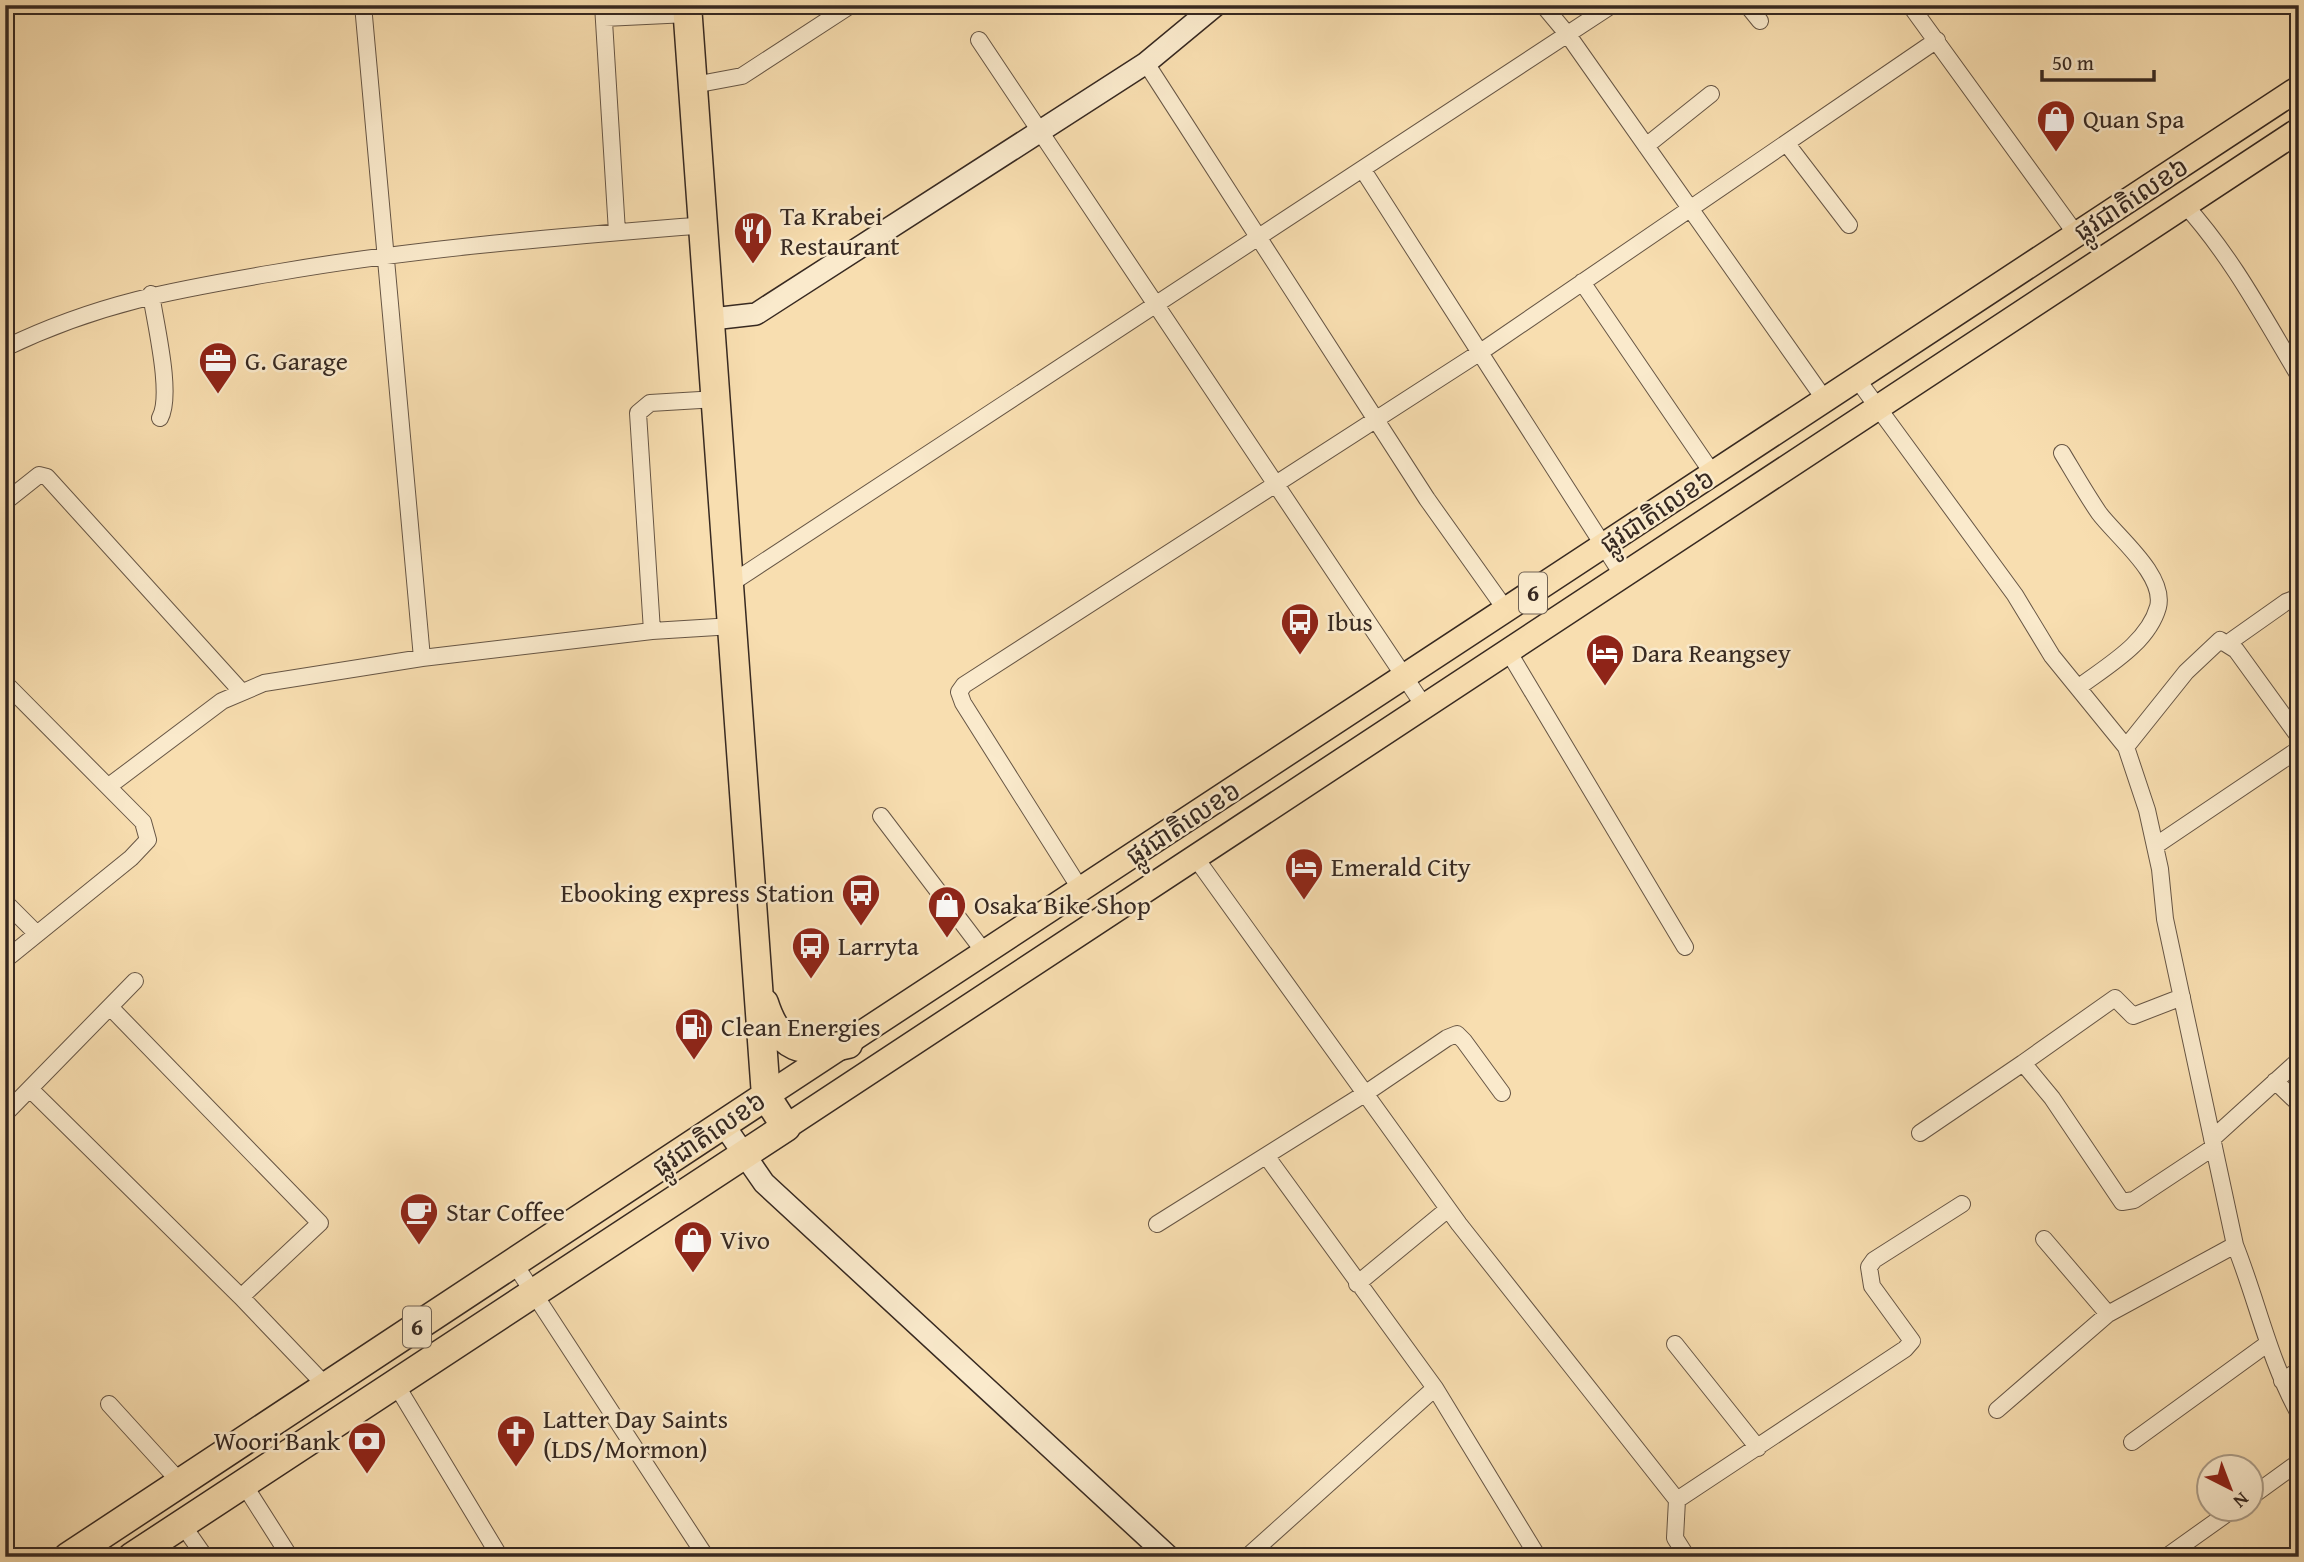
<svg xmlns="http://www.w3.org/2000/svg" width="2304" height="1562" viewBox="0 0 2304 1562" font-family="'Gentium Book Plus','Noto Sans Khmer',serif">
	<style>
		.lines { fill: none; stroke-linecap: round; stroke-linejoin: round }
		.street-casing { stroke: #675645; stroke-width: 18 }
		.secondary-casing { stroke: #372921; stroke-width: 24 }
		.primary-casing { stroke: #372921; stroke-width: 27 }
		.highway-casing { stroke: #372921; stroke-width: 31 }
		.street { stroke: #faeacc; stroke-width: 16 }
		.secondary { stroke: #faeacc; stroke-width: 21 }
		.primary { stroke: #f8deb0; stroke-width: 24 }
		.highway { stroke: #f8deb0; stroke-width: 28 }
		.labels { text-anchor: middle; stroke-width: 5; stroke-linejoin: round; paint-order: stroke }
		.shield { fill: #faeacc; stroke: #726354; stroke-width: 2 }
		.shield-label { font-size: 24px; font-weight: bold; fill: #372921 }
		.poi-label { font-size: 26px; fill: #372921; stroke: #faeacc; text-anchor: start }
		.street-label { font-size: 26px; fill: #372921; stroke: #faeacc }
	</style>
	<rect width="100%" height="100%" fill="#f8deb0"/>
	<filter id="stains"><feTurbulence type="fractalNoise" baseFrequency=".00286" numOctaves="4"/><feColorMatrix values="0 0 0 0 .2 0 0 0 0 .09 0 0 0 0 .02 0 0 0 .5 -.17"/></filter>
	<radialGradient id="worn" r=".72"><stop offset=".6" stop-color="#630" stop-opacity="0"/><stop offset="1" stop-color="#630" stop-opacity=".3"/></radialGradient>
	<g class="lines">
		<g class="street-casing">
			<path id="street" d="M363 5 422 658
				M603 5 617 232
				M1543 5 1568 35 1825 400
				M1747 5 1760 21
				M1910 5 2076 234
				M604 18 688 14
				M979 40 1424 706
				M1146 63 1427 499 1506 610
				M694 85 742 76 851 5
				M1787 144 1849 225
				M1646 146 1711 94
				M1363 170 1623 576
				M2185 205C2232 257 2263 316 2299 376
				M1582 282 1713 474
				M151 294C155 322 173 395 160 418
				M5 348C98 303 174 290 274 273 417 248 560 237 705 225
				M1857 379 2015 595 2052 656 2126 747 2147 810 2160 869 2165 919 2235 1245C2258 1303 2268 1357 2299 1414
				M2062 453C2074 473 2086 494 2099 513 2116 536 2166 575 2158 607 2148 643 2107 666 2079 687
				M5 502 39 475 47 477 241 691
				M730 584 1612 5
				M652 631 638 413 650 403 717 399
				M2228 643 2286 602 2299 597
				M1508 651 1685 947
				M5 683 143 822 148 840 131 858 5 960
				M2126 747 2186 672 2220 640 2236 650 2299 737
				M109 786 222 701 264 683 422 658 652 631 733 626
				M881 816 985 953
				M2155 846 2299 749
				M1195 857 1459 1224 1677 1500
				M1081 890 963 703 959 692 964 685 1479 353 1937 40
				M5 902 37 934
				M110 1007 320 1223 241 1297
				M2023 1063 2115 998 2133 1016 2182 997
				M2275 1081 2299 1104
				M30 1089 241 1297 327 1387
				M5 1114 135 981
				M1920 1133 2023 1063 2052 1098 2122 1202 2134 1200 2214 1147
				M2212 1139 2299 1060
				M1267 1157 1435 1388 1538 1557
				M1157 1224 1366 1093 1447 1038 1457 1034 1464 1041 1502 1093
				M2044 1239 2108 1314
				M514 1263 706 1557
				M1357 1284 1448 1209
				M1675 1344 1758 1448
				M2282 1381 2299 1370
				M395 1383 500 1557
				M109 1404 181 1483
				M1997 1410 2108 1314 2235 1245
				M2132 1442 2267 1344
				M243 1483 290 1557
				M2252 1496 2299 1462
				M182 1524 205 1557
				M1247 1557 1435 1388
				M1687 1557 1675 1538 1677 1500 1905 1349 1912 1341 1872 1286 1869 1267 1874 1260 1962 1204
				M2166 1557 2232 1510"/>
		</g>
		<g class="secondary-casing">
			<path id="secondary" d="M712 319 756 314 1146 63 1216 5
				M723 1124 764 1183 1169 1557"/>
		</g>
		<g class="primary-casing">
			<path id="primary" d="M766 1096 2299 88
				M786 1127 2299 130"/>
		</g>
		<g class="highway-casing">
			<path id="highway" d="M764 1003C779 1050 803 1055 848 1044
				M68 1557 766 1096
				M132 1557 786 1127 766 1096 687 5"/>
		</g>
		<use href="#street" class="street"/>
		<use href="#secondary" class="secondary"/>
		<use href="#primary" class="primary"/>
		<use href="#highway" class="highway"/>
	</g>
	<defs>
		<g id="shop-pin" transform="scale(2.0125)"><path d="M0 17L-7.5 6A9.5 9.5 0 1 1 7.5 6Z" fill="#8f2418" stroke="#faeacc"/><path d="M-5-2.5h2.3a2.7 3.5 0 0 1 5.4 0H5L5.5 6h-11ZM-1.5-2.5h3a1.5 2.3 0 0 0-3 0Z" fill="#fff"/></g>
		<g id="restaurant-pin" transform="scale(2.0125)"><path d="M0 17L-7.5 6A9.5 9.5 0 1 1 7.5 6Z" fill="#8f2418" stroke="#faeacc"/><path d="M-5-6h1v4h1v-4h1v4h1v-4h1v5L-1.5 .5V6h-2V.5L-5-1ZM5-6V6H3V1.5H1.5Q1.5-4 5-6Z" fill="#fff"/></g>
		<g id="office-pin" transform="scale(2.0125)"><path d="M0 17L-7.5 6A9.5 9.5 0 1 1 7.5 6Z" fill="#8f2418" stroke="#faeacc"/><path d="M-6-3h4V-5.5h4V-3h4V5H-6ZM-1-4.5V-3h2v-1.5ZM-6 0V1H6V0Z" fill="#fff"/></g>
		<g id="bus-pin" transform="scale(2.0125)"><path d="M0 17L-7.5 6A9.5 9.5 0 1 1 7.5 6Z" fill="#8f2418" stroke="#faeacc"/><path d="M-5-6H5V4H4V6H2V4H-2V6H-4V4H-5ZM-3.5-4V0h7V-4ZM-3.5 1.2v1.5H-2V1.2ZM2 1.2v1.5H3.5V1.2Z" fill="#fff"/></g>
		<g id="hotel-pin" transform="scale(2.0125)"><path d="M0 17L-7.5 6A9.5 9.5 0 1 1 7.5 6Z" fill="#8f2418" stroke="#faeacc"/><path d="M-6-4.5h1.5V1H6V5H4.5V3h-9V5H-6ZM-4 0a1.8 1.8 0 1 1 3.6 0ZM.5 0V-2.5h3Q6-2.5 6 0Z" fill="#fff"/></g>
		<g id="fuel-pin" transform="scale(2.0125)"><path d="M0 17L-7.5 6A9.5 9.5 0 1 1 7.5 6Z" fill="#8f2418" stroke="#faeacc"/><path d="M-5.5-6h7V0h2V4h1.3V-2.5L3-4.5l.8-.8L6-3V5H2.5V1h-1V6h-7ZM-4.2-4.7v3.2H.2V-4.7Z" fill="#fff"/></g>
		<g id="cafe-pin" transform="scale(2.0125)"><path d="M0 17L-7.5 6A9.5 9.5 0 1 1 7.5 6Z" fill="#8f2418" stroke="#faeacc"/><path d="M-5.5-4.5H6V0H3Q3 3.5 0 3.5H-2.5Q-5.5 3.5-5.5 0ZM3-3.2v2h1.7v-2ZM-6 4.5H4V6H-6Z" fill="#fff"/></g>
		<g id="church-pin" transform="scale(2.0125)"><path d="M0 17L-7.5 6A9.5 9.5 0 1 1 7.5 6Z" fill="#8f2418" stroke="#faeacc"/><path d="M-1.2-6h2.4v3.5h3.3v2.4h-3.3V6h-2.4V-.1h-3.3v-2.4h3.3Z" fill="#fff"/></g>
		<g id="bank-pin" transform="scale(2.0125)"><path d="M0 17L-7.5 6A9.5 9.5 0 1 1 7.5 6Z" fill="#8f2418" stroke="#faeacc"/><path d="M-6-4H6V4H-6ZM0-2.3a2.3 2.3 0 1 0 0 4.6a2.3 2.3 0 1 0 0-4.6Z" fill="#fff"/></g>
	</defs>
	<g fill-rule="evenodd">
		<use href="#shop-pin" x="2056" y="119"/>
		<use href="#restaurant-pin" x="753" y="231"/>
		<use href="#office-pin" x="218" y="361"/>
		<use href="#bus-pin" x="1300" y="622"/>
		<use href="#hotel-pin" x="1605" y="653"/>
		<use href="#hotel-pin" x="1304" y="867"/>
		<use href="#bus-pin" x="861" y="893"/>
		<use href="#shop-pin" x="947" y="905"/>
		<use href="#bus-pin" x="811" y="946"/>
		<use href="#fuel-pin" x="694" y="1027"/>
		<use href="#cafe-pin" x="419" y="1212"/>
		<use href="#shop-pin" x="693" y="1240"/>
		<use href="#church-pin" x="516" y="1434"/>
		<use href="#bank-pin" x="367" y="1441"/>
	</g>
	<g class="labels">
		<g class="shield">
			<rect x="1519" y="572.5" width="28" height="41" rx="5"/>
			<rect x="403" y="1306.5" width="28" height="41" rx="5"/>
		</g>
		<g class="shield-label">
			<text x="1533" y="601">6</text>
			<text x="417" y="1335">6</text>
		</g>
		<g class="poi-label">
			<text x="2083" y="128">Quan Spa</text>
			<text x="780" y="225">Ta Krabei<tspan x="780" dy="30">Restaurant</tspan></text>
			<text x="245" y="370">G. Garage</text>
			<text x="1327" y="631">Ibus</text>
			<text x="1632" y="662">Dara Reangsey</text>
			<text x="1331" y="876">Emerald City</text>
			<text x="834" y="902" text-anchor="end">Ebooking express Station</text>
			<text x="974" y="914">Osaka Bike Shop</text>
			<text x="838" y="955">Larryta</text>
			<text x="721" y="1036">Clean Energies</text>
			<text x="446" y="1221">Star Coffee</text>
			<text x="720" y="1249">Vivo</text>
			<text x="543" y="1428">Latter Day Saints<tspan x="543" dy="30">(LDS/Mormon)</tspan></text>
			<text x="340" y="1450" text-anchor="end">Woori Bank</text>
		</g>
		<g class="street-label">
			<text transform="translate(2131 199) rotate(-33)" y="9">ផ្លូវជាតិលេខ៦</text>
			<text transform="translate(1657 511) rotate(-33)" y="9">ផ្លូវជាតិលេខ៦</text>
			<text transform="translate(1183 823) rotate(-33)" y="9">ផ្លូវជាតិលេខ៦</text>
			<text transform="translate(709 1134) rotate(-34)" y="9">ផ្លូវជាតិលេខ៦</text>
		</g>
	</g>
	<rect width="2304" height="1562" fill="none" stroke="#f8deb0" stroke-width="28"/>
	<rect x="7" y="7" width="2290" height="1548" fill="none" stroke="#372921" stroke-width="3.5"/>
	<rect x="14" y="14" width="2276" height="1534" fill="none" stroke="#372921" stroke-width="2"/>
	<g transform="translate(2230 1488) rotate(138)"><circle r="33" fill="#faeacc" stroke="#ac9d88" stroke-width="2"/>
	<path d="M0-5L12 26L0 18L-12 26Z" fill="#8f2418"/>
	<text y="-10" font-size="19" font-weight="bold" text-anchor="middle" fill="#372921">N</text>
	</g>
	<path d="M2042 70v10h112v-10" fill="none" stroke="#372921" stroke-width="3.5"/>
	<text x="2052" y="70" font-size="21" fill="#372921" stroke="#faeacc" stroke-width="5" paint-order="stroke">50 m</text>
	<rect width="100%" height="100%" filter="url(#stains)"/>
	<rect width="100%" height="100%" fill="url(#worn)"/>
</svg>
